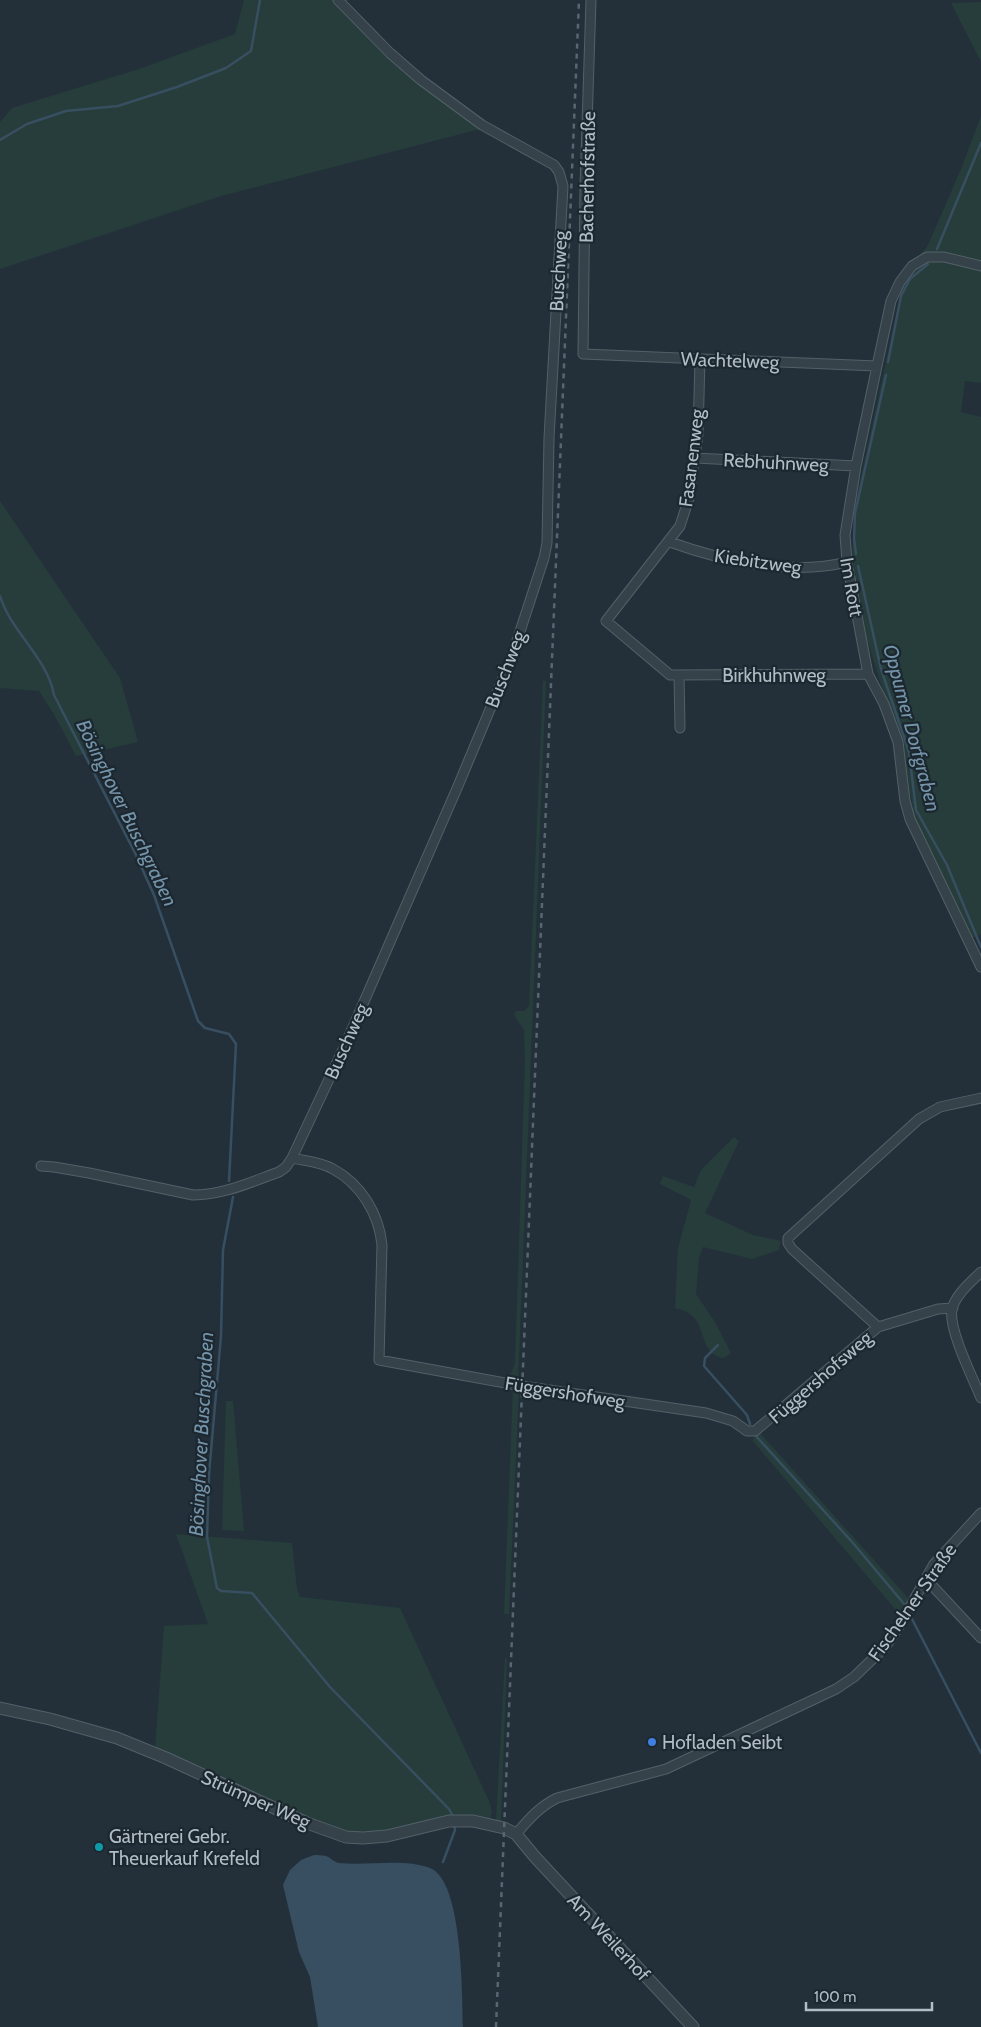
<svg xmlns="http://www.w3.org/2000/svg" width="981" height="2027" viewBox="0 0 981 2027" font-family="Cabin,sans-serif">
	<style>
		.green { fill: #263d3b }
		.water { fill: #374f60 }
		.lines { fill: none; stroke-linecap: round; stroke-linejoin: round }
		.stream { stroke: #374f60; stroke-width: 2.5 }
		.minor-casing { stroke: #546068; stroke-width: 11 }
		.tertiary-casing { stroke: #546068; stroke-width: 13 }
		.minor { stroke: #36424a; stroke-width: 9 }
		.tertiary { stroke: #36424a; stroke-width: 11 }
		.rail { stroke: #586671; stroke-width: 2.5; stroke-dasharray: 5 5; stroke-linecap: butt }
		.shop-dot { fill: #3f7fe0; stroke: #1c272f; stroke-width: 2 }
		.culture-dot { fill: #0f9aa8; stroke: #1c272f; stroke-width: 2 }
		.labels { text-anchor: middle; stroke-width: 4.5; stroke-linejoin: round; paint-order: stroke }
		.street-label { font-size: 19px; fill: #b1bdc6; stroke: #1c272f }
		.poi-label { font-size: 19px; fill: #b1bdc6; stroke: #1c272f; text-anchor: start }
		.water-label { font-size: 20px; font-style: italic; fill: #7393a9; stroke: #1c272f }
	</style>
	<rect width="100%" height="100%" fill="#23303a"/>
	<path class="green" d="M244 0H350L340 3 366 32 484 128 221 196 0 269V122L12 108 139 69 235 34Z
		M981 2V62L951 3Z
		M981 116V383L965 381 961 412 981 417V934L971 939 914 817 902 739 883 691 867 639 852 555 855 504 902 288 918 257 927 247 961 169Z
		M0 501 120 678 138 742 76 756 55 716 39 691 0 688Z
		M543 681H546L518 1382 508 1381 515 1363 525 1061 524 1030 514 1015 516 1011H524L529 1006Z
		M734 1137 739 1141 705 1213 753 1235 781 1241 779 1250 752 1259 703 1247 699 1258 696 1294 715 1322 731 1353 724 1358C699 1355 707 1326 690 1314 686 1311 679 1309 675 1308L678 1248 691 1200 660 1184 663 1176 694 1187 701 1170Z
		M513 1388 519 1389 509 1614H504Z
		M226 1401H233L244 1531 222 1530Z
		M760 1433 909 1599 900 1615 752 1440Z
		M176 1534 292 1543 297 1589 300 1597 400 1608 489 1801 492 1812 490 1819 476 1816 362 1836 329 1829 155 1749 164 1626 208 1624Z
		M505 1658H507L501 1822 496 1820Z"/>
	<path class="water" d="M314 1855C318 1855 322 1855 326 1856 331 1858 334 1862 339 1863 368 1866 403 1858 430 1868 463 1881 462 1995 463 2027H318L310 1977 299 1952 283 1885 290 1870 301 1860Z"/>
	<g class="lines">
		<path class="stream" d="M0 140 27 124 66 111 118 106 177 87 226 68 251 51 260 0
			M937 249 981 143
			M888 362 901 296 910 279 928 264
			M856 554 854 539 855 513 886 375
			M858 566 881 669 909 752 916 810 947 865 981 947
			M0 596C11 632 47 657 54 695L135 853 154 895 198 1021 205 1028 229 1034 236 1044 229 1181
			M233 1197 223 1250 221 1336 209 1474 207 1537 217 1588 221 1591 252 1593 330 1687 449 1809 454 1818
			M718 1345 705 1358 704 1366 747 1415 750 1424
			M755 1435 853 1543 905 1605
			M912 1619 981 1753
			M443 1862 455 1830 454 1823"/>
		<g class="minor-casing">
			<path id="minor" d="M338 0 390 53 421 80 482 125 554 165 559 172 563 186 549 438 547 543 544 558 511 659 458 786 346 1043 292 1158C305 1161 321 1162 333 1169 361 1184 379 1214 382 1245L379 1360 522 1386 706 1413 733 1421 747 1431H755L878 1327 938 1309 953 1308
				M591 0 585 187 583 354 877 366
				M981 266 944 257H927L912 266 900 282 891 301 877 366 856 466 845 535 847 562 868 674 884 704 898 742 905 801 910 819 981 967
				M700 359 698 434 689 498 680 526 606 621 670 675 868 674
				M695 458 856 466
				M670 542C722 561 792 576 847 562
				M679 675 680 728
				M41 1166 54 1167 89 1173 193 1195C223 1195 251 1182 279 1172L286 1167 292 1158
				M981 1272C971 1282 956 1294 952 1309 948 1329 973 1378 981 1398
				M878 1327 792 1249 788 1243V1238L919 1119 940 1107 981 1098
				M926 1579 981 1638
				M516 1834C529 1819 539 1807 557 1798L666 1769 836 1689 854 1677 886 1646 900 1625 934 1564 981 1513"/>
		</g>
		<g class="tertiary-casing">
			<path id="tertiary" d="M0 1708 50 1719 117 1738 166 1758 307 1823 346 1837 363 1838 387 1836 449 1821H473L504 1828 516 1834 535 1857 693 2027"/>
		</g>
		<use href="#minor" class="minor"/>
		<use href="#tertiary" class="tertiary"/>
		<path class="rail" d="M496 2027 579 0"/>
	</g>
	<circle class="shop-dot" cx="652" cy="1742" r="5"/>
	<circle class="culture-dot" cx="99" cy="1847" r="5"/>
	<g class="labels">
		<g class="street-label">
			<text transform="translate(587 177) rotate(-89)" y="7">Bacherhofstraße</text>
			<text transform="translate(558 271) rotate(-87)" y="7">Buschweg</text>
			<text transform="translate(730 360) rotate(2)" y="7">Wachtelweg</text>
			<text transform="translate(691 458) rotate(-83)" y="7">Fasanenweg</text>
			<text transform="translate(776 462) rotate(3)" y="7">Rebhuhnweg</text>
			<text transform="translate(758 561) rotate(8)" y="7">Kiebitzweg</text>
			<text transform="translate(852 587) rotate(80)" y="7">Im Rott</text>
			<text transform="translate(505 669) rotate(-69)" y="7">Buschweg</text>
			<text x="774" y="682">Birkhuhnweg</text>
			<text transform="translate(346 1041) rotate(-66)" y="7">Buschweg</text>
			<text transform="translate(820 1377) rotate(-41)" y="7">Függershofsweg</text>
			<text transform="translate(565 1392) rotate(9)" y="7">Függershofweg</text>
			<text transform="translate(912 1602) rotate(-55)" y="7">Fischelner Straße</text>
			<text transform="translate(256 1799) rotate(24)" y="7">Strümper Weg</text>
			<text transform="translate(609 1937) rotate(47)" y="7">Am Weilerhof</text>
		</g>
		<g class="poi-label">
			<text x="662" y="1749">Hofladen Seibt</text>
			<text x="109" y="1843">Gärtnerei Gebr.<tspan x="109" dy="22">Theuerkauf Krefeld</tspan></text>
		</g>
		<g class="water-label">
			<text transform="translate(912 728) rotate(75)" y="7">Oppumer Dorfgraben</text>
			<text transform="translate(127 813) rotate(64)" y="7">Bösinghover Buschgraben</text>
			<text transform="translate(201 1434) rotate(-87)" y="7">Bösinghover Buschgraben</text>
		</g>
	</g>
	<path d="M806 2002v8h126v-8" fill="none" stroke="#b1bdc6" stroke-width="2.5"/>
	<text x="814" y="2002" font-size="15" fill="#b1bdc6" stroke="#1c272f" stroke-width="4" paint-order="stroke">100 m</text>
</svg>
